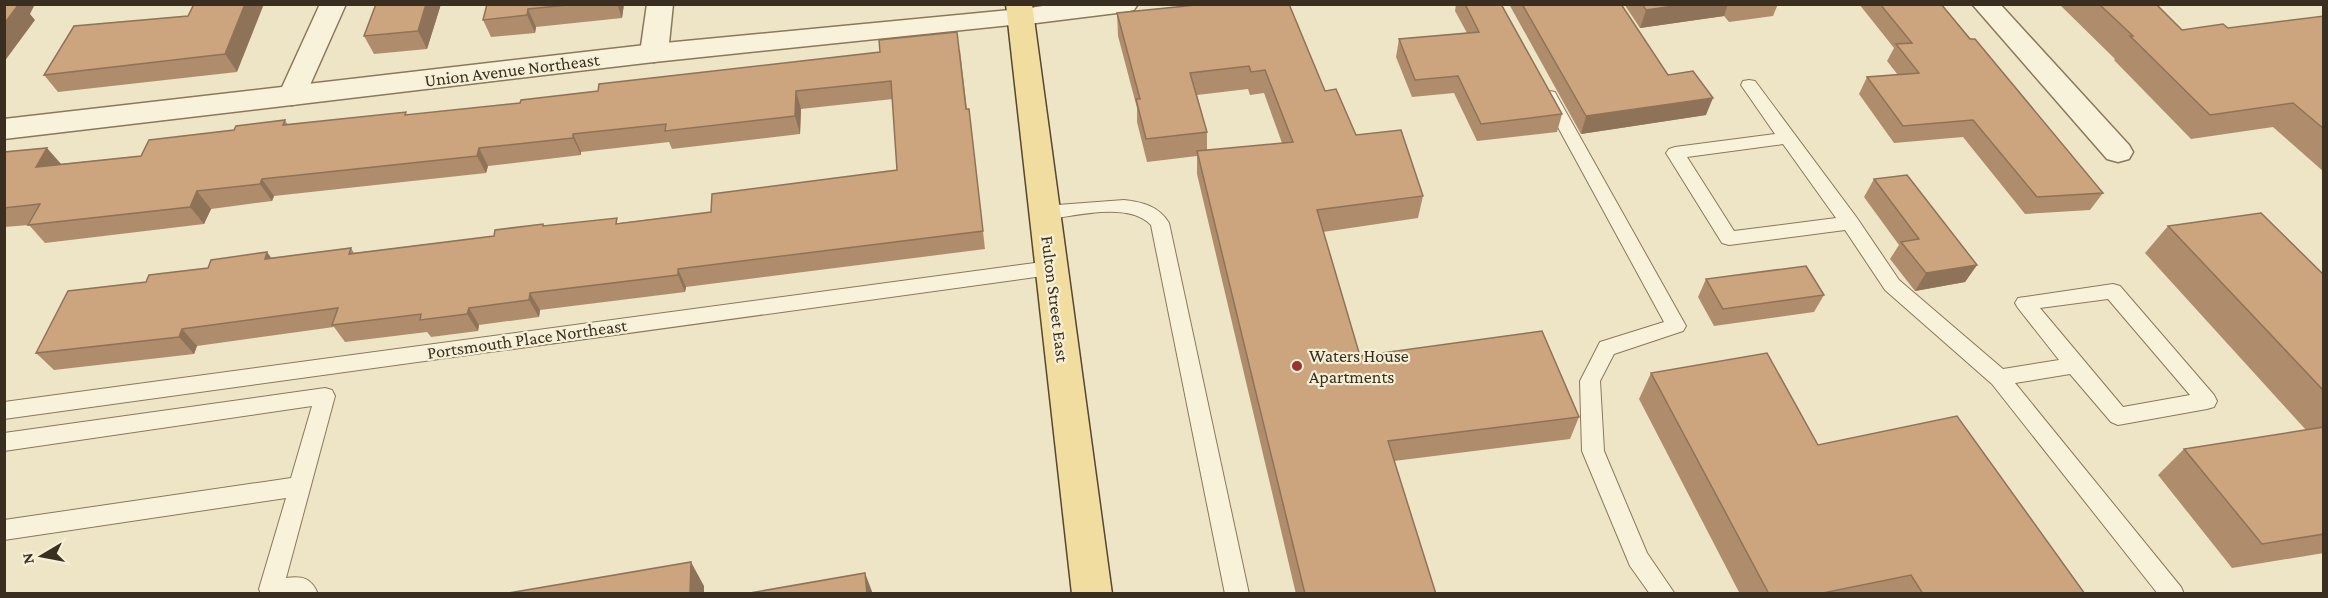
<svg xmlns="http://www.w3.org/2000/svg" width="2328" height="598" viewBox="0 0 2328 598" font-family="'Crimson Pro',serif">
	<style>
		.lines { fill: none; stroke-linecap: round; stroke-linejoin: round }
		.service-casing { stroke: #89785c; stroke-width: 2 }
		.minor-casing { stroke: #89785c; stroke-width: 3 }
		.tertiary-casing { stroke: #89785c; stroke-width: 3 }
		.primary-casing { stroke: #574630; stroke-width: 3 }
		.service { fill: #f9f2da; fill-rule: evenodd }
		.minor { fill: #f9f2da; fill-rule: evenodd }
		.tertiary { fill: #f9f2da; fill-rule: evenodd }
		.primary { fill: #f0dd9f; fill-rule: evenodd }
		.wall { fill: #af8d6c; fill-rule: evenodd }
		.shaded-wall { fill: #8f7358 }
		.building { fill: #cca47d; stroke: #8f7358; stroke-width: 1.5 }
		.poi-dot { fill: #98342c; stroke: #f5efd6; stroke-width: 2 }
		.labels { text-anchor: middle; stroke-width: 4.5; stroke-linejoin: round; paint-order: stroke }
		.street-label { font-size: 18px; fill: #3a2e20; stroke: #f5efd6 }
		.poi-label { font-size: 18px; fill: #3a2e20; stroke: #f5efd6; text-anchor: start }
	</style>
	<rect width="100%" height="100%" fill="#eee5c6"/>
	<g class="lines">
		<g class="service-casing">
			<path id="service" d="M1749 80 1755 81 1857 218 1899 280 2003 369 2059 360 2018 308 2015 303 2018 298 2113 284 2120 286 2214 395 2217 401 2214 407 2207 409 2118 425 2111 422 2070 374 2015 383 2181 587 2184 594H2158L1992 384 1885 290 1845 230 1729 245 1722 243 1666 153 1669 149 1675 147 1775 134 1741 85 1743 81ZM1783 144 1836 218 1734 231 1687 157ZM2108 299 2190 395 2123 407 2040 308Z
				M1549 91 1555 92 1557 96 1686 326 1683 331 1614 354 1600 381 1604 451 1647 553 1675 594H1650L1630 566 1582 451 1580 381 1600 342 1664 322 1541 96 1543 92Z
				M1124 200C1142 202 1159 206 1169 223L1249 594H1225L1151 225C1129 201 1074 216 1044 220L1038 218 1035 213 1038 208 1044 206Z
				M1050 261 1057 263 1060 268 1057 273 1050 275 4 419V402Z
				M325 388 332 390 335 396 286 578C302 576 311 577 318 594H261L259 589 286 498 4 540V520L291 478 312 406 4 451V433Z"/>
		</g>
		<g class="minor-casing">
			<path id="minor" d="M320 4H346L302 103 292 105 282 103 278 96Z
				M647 4H673L668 53 664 59 654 62 644 59 640 53Z
				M1055 4H1138L1134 10 1125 12 1020 25 1011 23 1007 17 1011 11Z
				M1972 4H2000L2129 145 2133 152 2129 159 2118 162 2107 159Z"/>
		</g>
		<g class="tertiary-casing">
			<path id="tertiary" d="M1020 9 1029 11 1033 17 1029 23 654 62 4 139V119L654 44Z"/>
		</g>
		<g class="primary-casing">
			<path id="primary" d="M1006 4H1032L1112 594H1072Z"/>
		</g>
		<use href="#service" class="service"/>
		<use href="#minor" class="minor"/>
		<use href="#tertiary" class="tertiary"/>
		<use href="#primary" class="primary"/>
	</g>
	<path class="wall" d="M194 4 237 72 58 92 44 75 188 16Z
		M441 4 427 49 374 54 364 36Z
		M487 4H624L622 18 536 27 535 33 491 37 483 20Z
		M1456 4H1501L1562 114 1557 132 1477 141 1454 93 1412 97 1396 57 1399 39 1467 33 1455 11Z
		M1509 4H1621L1668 75 1706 115 1581 134Z
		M1624 4H1778L1773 16 1729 22 1724 16 1640 28Z
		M1859 4H1941L2103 193 2090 210 2025 214 1963 137 1894 143 1859 94 1867 77 1898 75 1887 61 1894 48Z
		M2059 4H2156L2182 30 2228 28 2324 16V172L2273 127 2191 139 2114 60 2115 59Z
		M1117 13 1325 91 1356 135 1423 196 1418 218 1323 232 1360 356 1579 417 1570 439 1394 461 1436 594H1296L1197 174V156L1147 162 1137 122V108L1118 36ZM1248 89 1250 95 1264 93 1282 143 1207 150V132L1197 95Z
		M960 50 967 109 971 126 985 249 686 287 685 292 540 310 539 317 479 325 478 331 431 337 427 332 345 342 334 327 197 346 194 354 54 370 36 353 146 282 208 268 271 258 351 248 354 253 494 236 543 224 544 226 619 223 711 212 897 170 893 99 801 109 800 134 672 149 669 142 581 152V155L488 166 486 173 274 196 272 201 211 209 204 224 45 243 29 225 4 227V152L61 164 141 156 234 130 285 120 288 125 408 115 520 103Z
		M1874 179 1977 265 1965 282 1915 291 1890 259 1899 245 1864 197Z
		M2168 226 2324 275V553L2232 568 2158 475 2184 449 2306 430 2145 253Z
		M1706 279 1824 295 1814 312 1714 326 1698 297Z
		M1651 373 1818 445 2085 594H1740L1639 399Z"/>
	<path class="shaded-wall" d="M13 4H35L30 14 35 20 4 62V24Z
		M245 4H264L237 72 225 54Z
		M426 4H441L427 49 418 31Z
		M617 4H624L622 18Z
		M1687 4H1728L1724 16 1640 28 1646 10Z
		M528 9 536 27 535 33 527 15Z
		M796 91 801 109 800 134 795 116Z
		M1713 98 1706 115 1581 134 1586 116Z
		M573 134 581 152V155L573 138Z
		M47 148 62 165 36 167Z
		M479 148 488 166 486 173 477 156Z
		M262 179 274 196 272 201 260 184Z
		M197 191 211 209 204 224 190 207Z
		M267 252 280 270 265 259Z
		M1977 265 1965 282 1915 291 1926 273Z
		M678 269 686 287 685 292 678 275Z
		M530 293 540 310 539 317 529 300Z
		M469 308 479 325 478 331 467 314Z
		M182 329 197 346 194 354 179 337Z
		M691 562 704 586V594H690Z
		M865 573 873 594H867Z"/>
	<path class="building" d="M4 4H19L4 24Z
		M194 4H245L225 54 44 75 74 26 188 16Z
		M376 4H426L418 31 364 36Z
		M487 4H578L528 9 527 15 483 20Z
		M1206 4H1289L1325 91 1336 89 1356 135 1401 130 1423 196 1317 210 1360 356 1542 331 1579 417 1388 441 1436 594H1305L1197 151 1293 142 1265 70 1251 72 1249 66 1190 73 1207 132 1146 139 1136 99H1140L1117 13Z
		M1465 4H1501L1562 114 1481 124 1458 76 1415 80 1399 39 1479 32Z
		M1522 4H1621L1668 75 1693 71 1713 98 1586 116Z
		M1642 4H1687L1646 10Z
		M1880 4H1941L1970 39H1975L2103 193 2037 197 1973 120 1903 126 1867 77 1919 73 1896 44 1912 43Z
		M2099 4H2156L2182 30 2223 24 2228 28 2324 16V129L2293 103 2210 115 2130 36H2133Z
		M957 32 966 109H969L983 231 678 269V275L530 293 529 300 469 308 467 314 420 320 421 314 332 325 338 308 182 329 179 337 36 353 68 291 146 282 149 275 208 268 211 260 267 252 265 259 351 248 349 254 494 236 495 230 543 224V226L617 218 616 224 711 212 712 194 897 170 891 81 796 91 795 116 665 131 666 124 573 134V138L479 148 477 156 262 179 260 184 197 191 190 207 28 225 40 204 4 208V152L47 148 36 167 141 156 149 140 234 130 236 126 285 120 283 125 406 112 405 115 520 103 521 100 598 91 599 84 880 52 879 40Z
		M1907 175 1977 265 1926 273 1901 242 1919 239 1874 179Z
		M2261 213 2324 275V391L2168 226Z
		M1806 266 1824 295 1723 309 1706 279Z
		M1767 353 1818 445 1957 416 2085 594H1923L1911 575 1818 594H1769L1651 373Z
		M2324 427V534L2262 544 2184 449Z
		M691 562 690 594H509V593Z
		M865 573 867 594H744Z"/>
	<circle class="poi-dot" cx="1297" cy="366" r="6"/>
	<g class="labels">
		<g class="street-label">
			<text transform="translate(512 70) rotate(-7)" y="6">Union Avenue Northeast</text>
			<text transform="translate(1055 299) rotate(83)" y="6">Fulton Street East</text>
			<text transform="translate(527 339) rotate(-8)" y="6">Portsmouth Place Northeast</text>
		</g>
		<g class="poi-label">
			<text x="1309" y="362">Waters House<tspan x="1309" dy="21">Apartments</tspan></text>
		</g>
	</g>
	<rect width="2328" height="598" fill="none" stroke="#3a2e20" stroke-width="12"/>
	<g transform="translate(42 556) rotate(260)" stroke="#f5efd6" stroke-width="4.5" paint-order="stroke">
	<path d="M0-4.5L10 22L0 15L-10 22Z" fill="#3a2e20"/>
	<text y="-9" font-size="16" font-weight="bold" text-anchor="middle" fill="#3a2e20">N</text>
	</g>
</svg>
